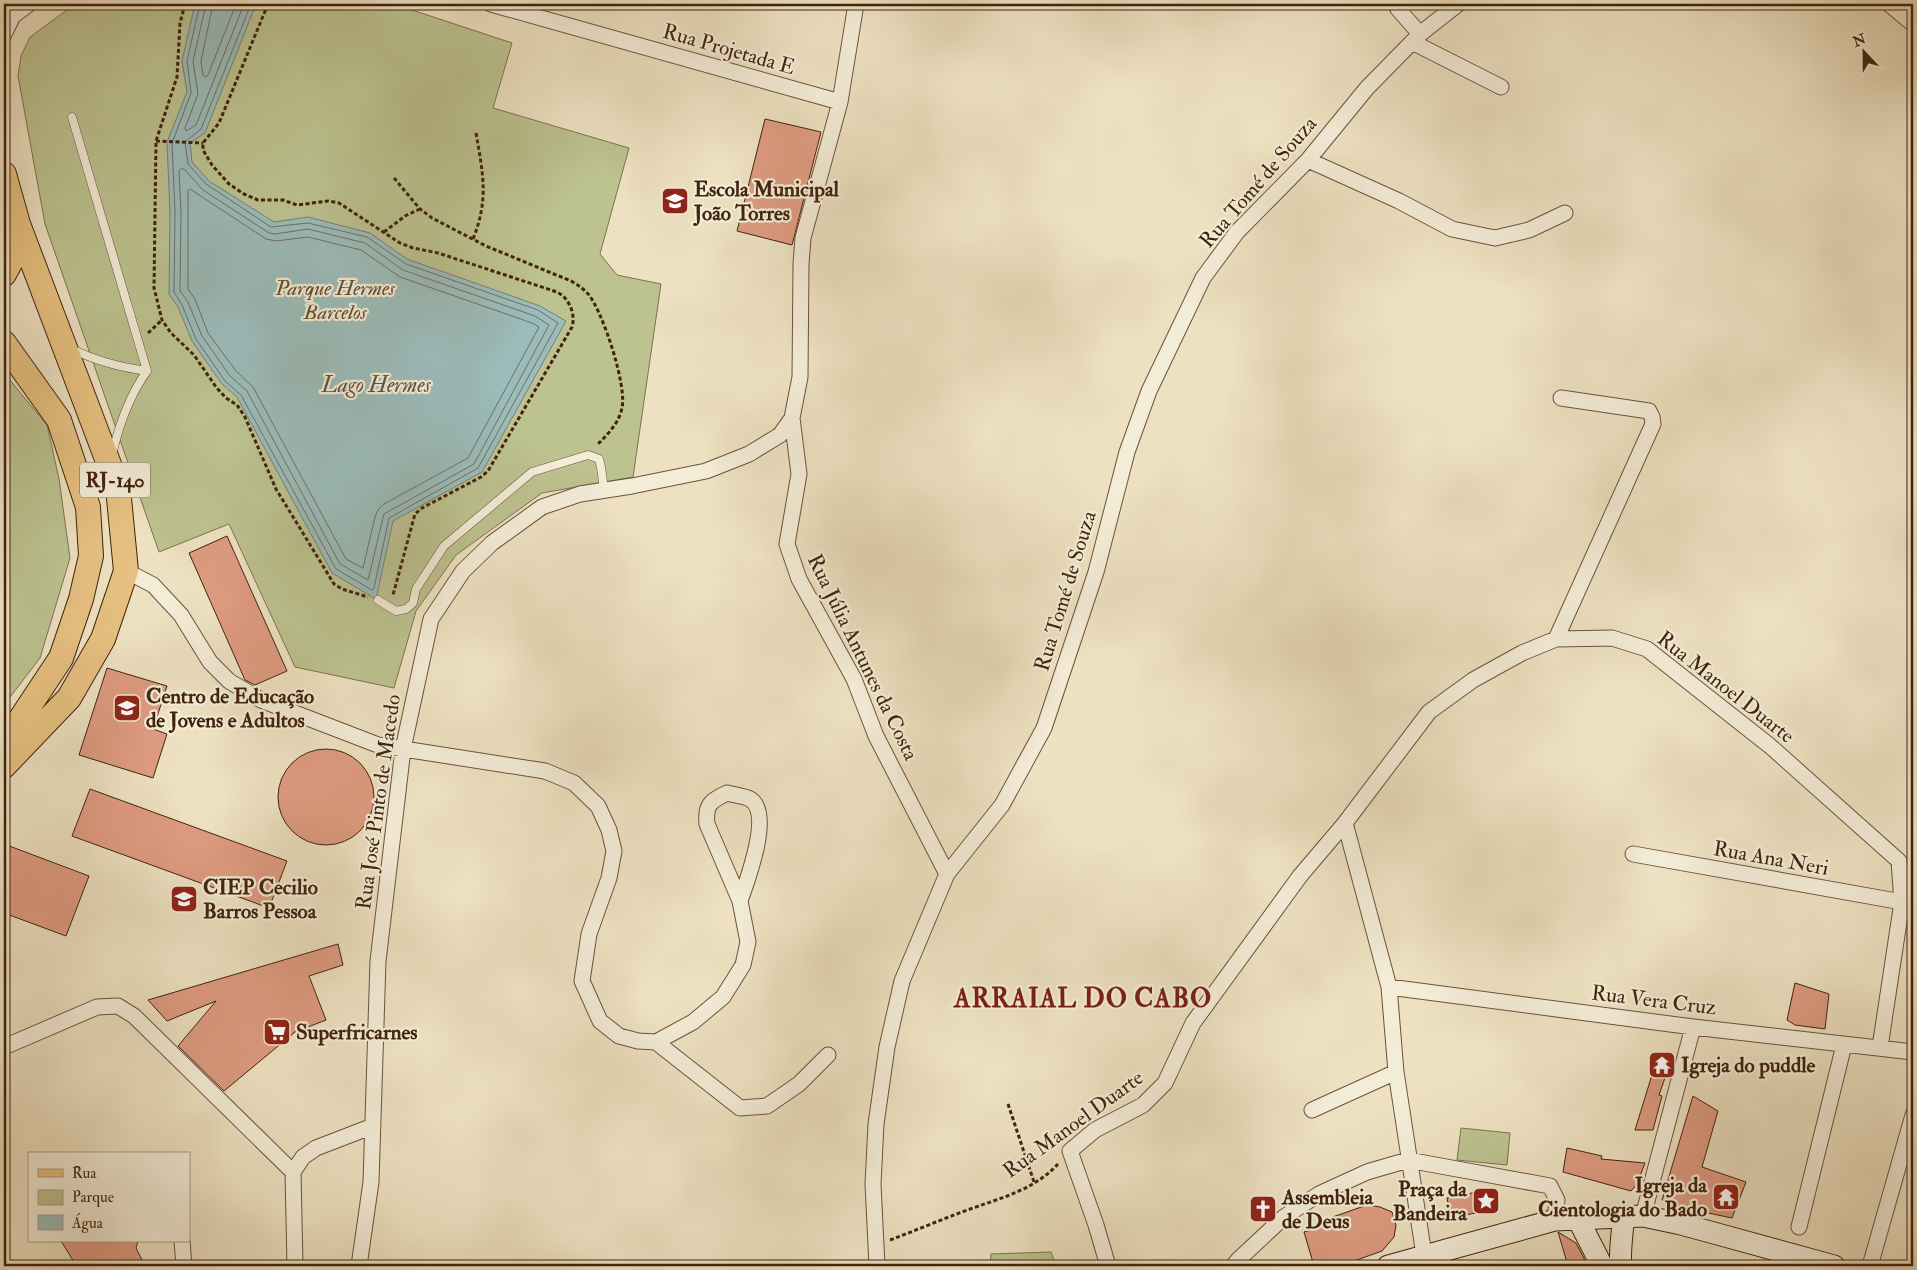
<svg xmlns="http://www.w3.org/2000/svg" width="1917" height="1270" viewBox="0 0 1917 1270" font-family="'IM FELL Double Pica',serif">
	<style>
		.green { fill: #bcc290; stroke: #7e724e }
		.water { fill: #9bbcba; stroke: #777f75 }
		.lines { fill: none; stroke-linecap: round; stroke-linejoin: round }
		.shore { stroke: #6e7064; stroke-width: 1 }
		.building { fill: #de9b81; stroke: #41230d }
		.service-casing { stroke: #6c523a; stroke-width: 9 }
		.minor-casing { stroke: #6c523a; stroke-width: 17 }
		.secondary-casing { stroke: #41230d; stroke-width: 23 }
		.primary-casing { stroke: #41230d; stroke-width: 26 }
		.path { stroke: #41230d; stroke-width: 3; stroke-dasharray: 4 2.5; stroke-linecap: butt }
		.service { stroke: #f3ecd7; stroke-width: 8 }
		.minor { stroke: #f3ecd7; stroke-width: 15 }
		.secondary { stroke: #f3ecd7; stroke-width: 21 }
		.primary { stroke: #e6c080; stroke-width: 24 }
		.labels { text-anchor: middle; stroke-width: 4.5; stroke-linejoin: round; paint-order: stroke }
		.shield { fill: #f3ecd7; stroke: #765f4a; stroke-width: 1 }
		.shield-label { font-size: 20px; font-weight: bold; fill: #41230d }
		.street-label { font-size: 21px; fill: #41230d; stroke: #f3ecd7 }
		.poi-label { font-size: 21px; font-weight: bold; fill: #41230d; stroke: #f3ecd7; text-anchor: start }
		.park-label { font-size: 21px; font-style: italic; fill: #604b2e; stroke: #f3ecd7 }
		.water-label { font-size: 22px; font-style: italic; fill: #5c5141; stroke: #f3ecd7 }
		.district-label { font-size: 26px; font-weight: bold; letter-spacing: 1px; fill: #7a1f14; stroke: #f3ecd7 }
	</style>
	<rect width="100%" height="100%" fill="#ede1c1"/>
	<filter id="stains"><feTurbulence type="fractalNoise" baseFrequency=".004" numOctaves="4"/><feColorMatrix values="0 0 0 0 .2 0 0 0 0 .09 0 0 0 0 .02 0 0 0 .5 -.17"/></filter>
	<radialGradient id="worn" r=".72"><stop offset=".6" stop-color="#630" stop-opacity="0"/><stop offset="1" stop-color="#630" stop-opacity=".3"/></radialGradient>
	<path class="green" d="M75 4H394L512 43 493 108 629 148 600 254 617 275 661 284 633 477 542 493 456 555 416 611 394 688 295 667 229 524 159 552 45 224 18 76 21 56 30 37Z
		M4 373 47 425 59 479 70 558 40 658 4 705Z
		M1461 1128 1510 1133 1507 1165 1457 1160Z
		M1051 1252 1056 1266H990L991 1254Z"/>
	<path class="water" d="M195 4H256L205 133 190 143 192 162 209 181 274 222 308 217 370 233 407 259 540 306 566 321 482 472 393 521 376 599 332 573 237 397 222 384 192 341 178 307 169 294 170 212 167 142 187 92 182 61Z"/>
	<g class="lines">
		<path class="shore" d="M200 4 187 61 191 93 172 143 175 212 174 292 182 305 196 339 225 381 241 395 336 569 372 590 374 588 389 518 478 468 558 323 538 310 406 264 367 237 308 223 271 227 206 184 188 164 185 142 201 129 251 4
			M206 4 193 61 198 94 185 128 186 131 196 125 244 4
			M213 4 201 61 203 75 205 77 208 75 236 4
			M181 169H184L203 190 269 233 275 234 308 229 365 243 403 270 535 316 549 325 474 464 384 514 368 580 340 564 247 391 230 376 202 336 188 302 180 291 181 212 179 171Z
			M190 189 266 239 276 241 308 237 361 250 400 277 532 323 539 327 468 458 384 504 378 510 375 517 363 568 346 559 253 387 236 371 208 333 195 299 188 289V191Z"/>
	</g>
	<path class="building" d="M765 119 821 132 792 245 737 231Z
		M227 536 287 671 255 685 245 680 189 553Z
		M107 668 167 686 153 729 167 734 153 778 79 755Z
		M278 797a48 48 0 1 1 96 0a48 48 0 1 1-96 0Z
		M90 789 287 861 269 908 72 836Z
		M4 844 89 876 66 936 4 913Z
		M338 944 343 965 309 976 326 1020 295 1032 224 1091 178 1046 216 1001 167 1021 148 1000Z
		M1795 983 1829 994 1825 1029 1795 1025 1787 1020Z
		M1659 1052 1673 1055 1659 1095 1662 1096 1653 1130H1635Z
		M1693 1096 1718 1111 1702 1167 1746 1182 1732 1218 1684 1208 1662 1200Z
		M1567 1148 1602 1156 1601 1159 1645 1163 1637 1184 1631 1191 1563 1172Z
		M1477 1192 1480 1212 1451 1218 1447 1198Z
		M1367 1205 1380 1207 1392 1212 1396 1225 1394 1237 1382 1251 1340 1266H1314L1304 1232 1326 1225 1324 1220Z
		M1558 1232 1576 1243 1588 1266H1568Z
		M61 1241H138L136 1248 145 1266H101L74 1262Z"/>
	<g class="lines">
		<g class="service-casing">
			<path id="service" d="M72 117 147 371C129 396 119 425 112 455
				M70 348C95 361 119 367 147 371
				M378 600 396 611 406 609 413 603 416 589 444 546 532 472 588 455 599 459 601 467 604 490"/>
		</g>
		<g class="minor-casing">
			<path id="minor" d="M491 4 840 102
				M1396 4 1398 9 1420 34
				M1889 4 1913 24
				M4 34 13 16 29 4
				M1412 42 1501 87
				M1308 160 1399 201 1452 229 1495 238 1529 230 1565 213
				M792 418 799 474 787 544 799 579 854 679 876 736 947 874
				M126 571 153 585 181 615 210 662 229 681 261 700 378 745 545 771 574 783 598 806 609 830 614 851 609 878 589 934 582 981 600 1021 619 1036 638 1041 656 1042 693 1022 723 997 743 965 748 942 740 901 707 824C705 804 711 801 727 793 734 795 744 796 750 799 773 813 747 881 740 901
				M1556 639 1653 424 1652 417 1649 411 1561 398
				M1345 823 1389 987 1396 1072 1424 1255
				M1633 854 1902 902
				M1389 987 1693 1027 1913 1052
				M656 1042 740 1108 767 1106 799 1084 828 1055
				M4 1047 97 1007 118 1006 134 1016 293 1172
				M1312 1110 1396 1072
				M1643 1216 1693 1027
				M1799 1227 1844 1045
				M182 1241 184 1266
				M295 1266 293 1172 303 1157 316 1148 373 1126
				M359 1266 371 1182 378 961 403 749 431 619 463 571 492 543 542 507 580 494 632 486 706 471 749 454 780 435 792 418 800 377 801 264 803 238 840 102 856 4
				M877 1266 873 1184 876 1124 887 1047 902 981 947 874 1002 805 1044 728 1096 572 1127 452 1149 391 1203 278 1237 232 1308 160 1367 88 1420 34 1458 4
				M1108 1266 1096 1225 1070 1151 1095 1130 1143 1105 1165 1083 1193 1023 1300 876 1345 823 1429 712 1473 680 1522 653 1556 639 1612 638 1647 649 1770 746 1899 861 1902 902 1880 1047
				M1233 1266 1238 1260 1284 1217 1319 1194 1367 1172 1408 1160 1550 1186 1557 1200 1555 1220
				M1870 1266 1913 1115"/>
		</g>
		<g class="secondary-casing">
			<path id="secondary" d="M1578 1219 1602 1266
				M1388 1266 1555 1220 1643 1216 1681 1224 1834 1266
				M1621 1266C1619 1249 1623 1234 1623 1217"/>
		</g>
		<g class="primary-casing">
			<path id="primary" d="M4 174 18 224 118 488 126 571 103 639 69 698 4 766
				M4 274 16 252 18 227
				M4 343 59 420 88 507 91 556 81 599 61 658 4 744"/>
		</g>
		<path class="path" d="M185 4 180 23 177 77 156 141 154 288 162 320 171 333 194 355 216 387 226 398 237 405 245 417 276 489 334 584 342 589 368 597
			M268 4 219 123 203 143V150L212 165 229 184 244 194 258 200H283L297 205 328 201 339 203 400 243 413 248 438 253 557 292C569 298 576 314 572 327L488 471 481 477 422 508 415 514 393 595
			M156 141 203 143
			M394 178 420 209 432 218 486 246 571 281C578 285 584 289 589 295 603 313 627 385 622 408 619 423 608 434 597 445
			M384 232 405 216 420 209
			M473 239C489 199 483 174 476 133
			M148 333 162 320
			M1008 1104 1034 1182
			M890 1240C914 1231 938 1221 962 1212 996 1199 1032 1192 1058 1164"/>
		<use href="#service" class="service"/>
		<use href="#minor" class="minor"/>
		<use href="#secondary" class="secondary"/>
		<use href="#primary" class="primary"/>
	</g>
	<defs>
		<g id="school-square" transform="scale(1.4375)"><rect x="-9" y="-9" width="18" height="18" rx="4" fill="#8f2418" stroke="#f3ecd7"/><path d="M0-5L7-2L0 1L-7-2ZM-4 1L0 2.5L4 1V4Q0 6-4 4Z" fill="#fff"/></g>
		<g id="supermarket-square" transform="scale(1.4375)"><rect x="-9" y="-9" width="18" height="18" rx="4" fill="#8f2418" stroke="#f3ecd7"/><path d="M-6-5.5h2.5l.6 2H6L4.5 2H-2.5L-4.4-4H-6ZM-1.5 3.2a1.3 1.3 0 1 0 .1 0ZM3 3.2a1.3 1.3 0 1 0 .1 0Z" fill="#fff"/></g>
		<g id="temple-square" transform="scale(1.4375)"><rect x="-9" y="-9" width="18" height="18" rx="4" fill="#8f2418" stroke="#f3ecd7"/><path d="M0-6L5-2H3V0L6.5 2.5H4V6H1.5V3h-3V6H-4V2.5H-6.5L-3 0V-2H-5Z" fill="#fff"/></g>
		<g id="sight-square" transform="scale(1.4375)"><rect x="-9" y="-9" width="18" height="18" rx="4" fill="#8f2418" stroke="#f3ecd7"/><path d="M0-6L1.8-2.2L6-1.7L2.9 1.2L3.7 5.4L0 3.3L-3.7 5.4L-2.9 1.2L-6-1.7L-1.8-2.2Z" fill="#fff"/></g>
		<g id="church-square" transform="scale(1.4375)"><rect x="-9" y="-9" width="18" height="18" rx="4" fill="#8f2418" stroke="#f3ecd7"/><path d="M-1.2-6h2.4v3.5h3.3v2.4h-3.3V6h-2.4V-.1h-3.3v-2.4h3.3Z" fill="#fff"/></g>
	</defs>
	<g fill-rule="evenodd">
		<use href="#school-square" x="675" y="201"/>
		<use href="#school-square" x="127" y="708"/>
		<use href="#school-square" x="184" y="899"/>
		<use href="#supermarket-square" x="277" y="1032"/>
		<use href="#temple-square" x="1662" y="1065"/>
		<use href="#temple-square" x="1726" y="1197"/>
		<use href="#sight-square" x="1486" y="1201"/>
		<use href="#church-square" x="1263" y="1209"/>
	</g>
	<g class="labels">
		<rect class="shield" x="80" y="462.5" width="70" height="35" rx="4"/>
		<g class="shield-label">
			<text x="115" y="487">RJ-140</text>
		</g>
		<g class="street-label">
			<text transform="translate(729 49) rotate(16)" y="7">Rua Projetada E</text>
			<text transform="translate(1258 182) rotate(-49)" y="7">Rua Tomé de Souza</text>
			<text transform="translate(1065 591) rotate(-73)" y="7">Rua Tomé de Souza</text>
			<text transform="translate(863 657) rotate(64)" y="7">Rua Júlia Antunes da Costa</text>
			<text transform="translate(1726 687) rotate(38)" y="7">Rua Manoel Duarte</text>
			<text transform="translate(378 802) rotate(-82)" y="7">Rua José Pinto de Macedo</text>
			<text transform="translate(1771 858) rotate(10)" y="7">Rua Ana Neri</text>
			<text transform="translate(1654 1000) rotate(7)" y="7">Rua Vera Cruz</text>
			<text transform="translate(1073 1124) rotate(-36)" y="7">Rua Manoel Duarte</text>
		</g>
		<g class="poi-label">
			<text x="694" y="196">Escola Municipal<tspan x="694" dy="24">João Torres</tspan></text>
			<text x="146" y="703">Centro de Educação<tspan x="146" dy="24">de Jovens e Adultos</tspan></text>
			<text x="203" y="894">CIEP Cecilio<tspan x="203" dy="24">Barros Pessoa</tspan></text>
			<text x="296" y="1039">Superfricarnes</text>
			<text x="1681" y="1072">Igreja do puddle</text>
			<text x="1707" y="1192" text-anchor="end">Igreja da<tspan x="1707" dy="24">Cientologia do Bado</tspan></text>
			<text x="1467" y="1196" text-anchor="end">Praça da<tspan x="1467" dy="24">Bandeira</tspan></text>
			<text x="1282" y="1204">Assembleia<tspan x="1282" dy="24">de Deus</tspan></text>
		</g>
		<g class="park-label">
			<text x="335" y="295">Parque Hermes<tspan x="335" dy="24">Barcelos</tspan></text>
		</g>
		<g class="water-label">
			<text x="376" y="392">Lago Hermes</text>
		</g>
		<g class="district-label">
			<text x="1083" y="1007">ARRAIAL DO CABO</text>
		</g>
	</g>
	<rect width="1917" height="1270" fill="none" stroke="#ede1c1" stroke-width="20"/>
	<rect x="5" y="5" width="1907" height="1260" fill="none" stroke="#41230d" stroke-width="2.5"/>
	<rect x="10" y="10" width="1897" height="1250" fill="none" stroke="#41230d"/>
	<rect x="28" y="1152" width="162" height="90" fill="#f3ecd7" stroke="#ac9c86"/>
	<rect x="38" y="1169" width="25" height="8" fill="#e6c080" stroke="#ac9c86"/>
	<text x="72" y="1178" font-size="15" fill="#41230d">Rua</text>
	<rect x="38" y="1190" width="25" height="15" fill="#bcc290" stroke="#ac9c86"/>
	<text x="72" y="1202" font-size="15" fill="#41230d">Parque</text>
	<rect x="38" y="1215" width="25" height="15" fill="#9bbcba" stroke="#ac9c86"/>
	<text x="72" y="1228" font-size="15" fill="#41230d">Água</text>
	<g transform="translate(1864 52) rotate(338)" stroke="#f3ecd7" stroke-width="4" paint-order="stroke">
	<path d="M0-4L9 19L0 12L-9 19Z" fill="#41230d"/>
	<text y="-8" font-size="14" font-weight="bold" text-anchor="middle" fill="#41230d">N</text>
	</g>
	<rect width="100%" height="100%" filter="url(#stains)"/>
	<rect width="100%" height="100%" fill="url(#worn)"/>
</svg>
